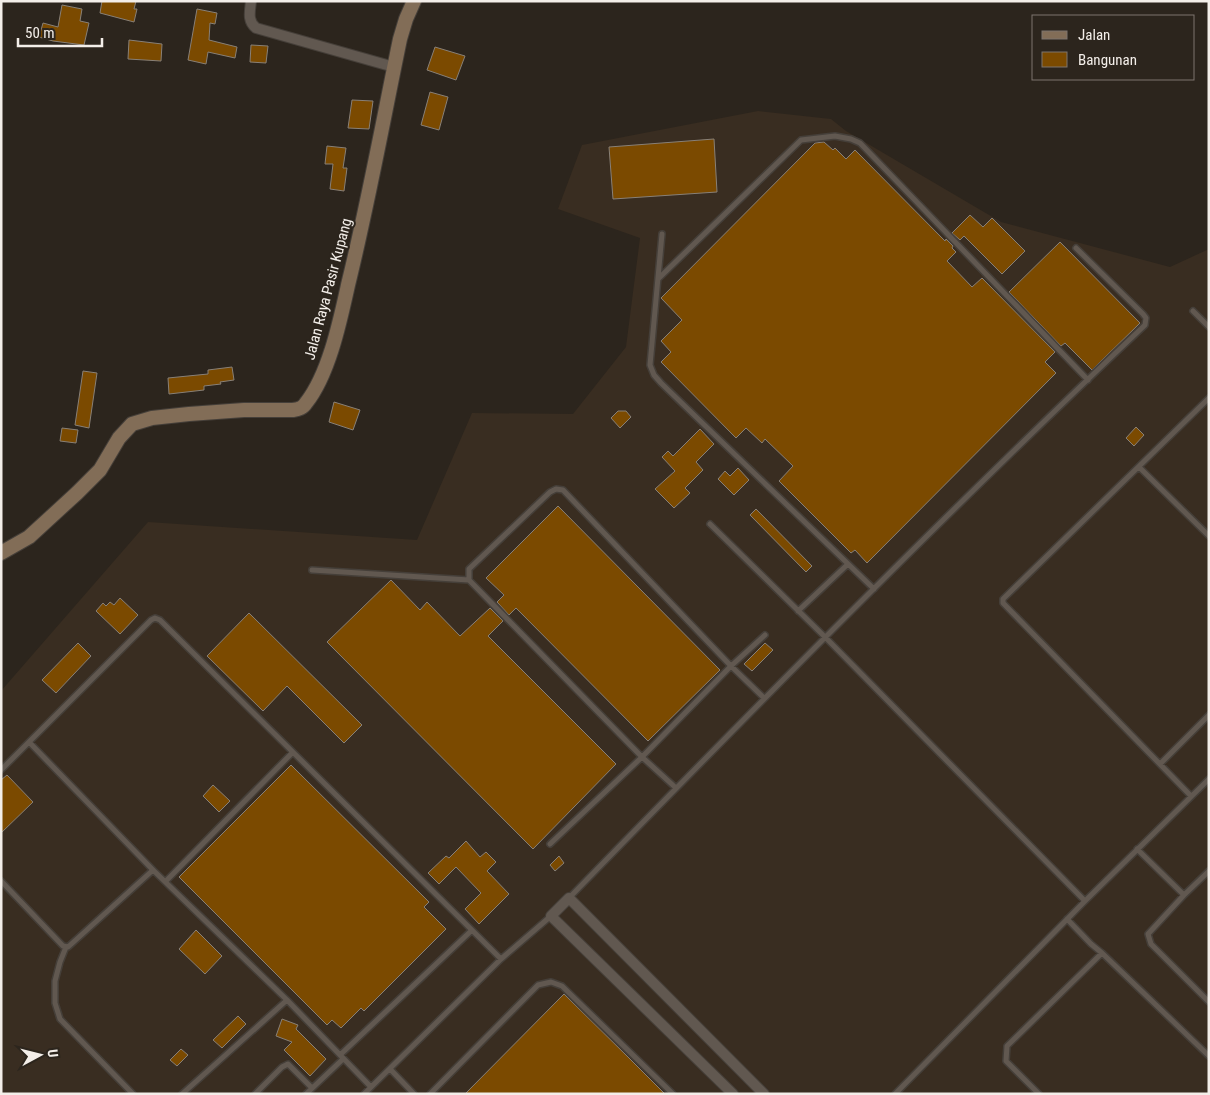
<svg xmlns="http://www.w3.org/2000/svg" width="1210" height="1095" viewBox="0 0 1210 1095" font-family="'Roboto Condensed',sans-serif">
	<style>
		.built { fill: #392d21 }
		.building { fill: #7b4a00; stroke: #888077 }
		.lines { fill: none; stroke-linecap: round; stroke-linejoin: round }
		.lane-casing { stroke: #453f39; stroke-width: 8 }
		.street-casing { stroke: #453f39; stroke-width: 12 }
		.secondary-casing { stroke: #453f39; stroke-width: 16 }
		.lane { stroke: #615850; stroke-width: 5 }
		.street { stroke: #615850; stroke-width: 10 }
		.secondary { stroke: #826d57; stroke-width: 14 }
		.labels { text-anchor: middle; stroke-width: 4; stroke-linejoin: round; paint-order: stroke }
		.street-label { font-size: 15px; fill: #f3eee9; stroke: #2c251d }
	</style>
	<rect width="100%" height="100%" fill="#2c251d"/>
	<path class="built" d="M758 111 831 119 846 131 1001 222 1170 267 1209 249V1094H1V691L148 522 417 540 472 413 573 414 626 347 640 238 558 209 582 145Z"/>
	<path class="building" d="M102 1H136L134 9H137L134 22 100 13Z
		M62 5 82 9 80 21 89 23 84 45 53 41 39 37 43 23 58 27Z
		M197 9 217 13 215 24 210 23 209 40 237 47 235 58 208 52 206 64 188 60Z
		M129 40 162 44 161 61 128 59Z
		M251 45 268 46 266 63 250 62Z
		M435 47 465 56 456 80 427 70Z
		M430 92 448 97 439 130 421 125Z
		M352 100 373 101 369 129 348 128Z
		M714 139 717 192 613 199 609 147Z
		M824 142 833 150 835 148 846 159 855 150 945 241 946 239 953 246 952 248 956 252 947 261 972 287 982 278 1055 352 1045 362 1056 373 867 563 855 550 851 553 779 481 793 466 765 439 762 443 746 428 736 438 661 362 671 352 661 341 682 320 661 298 815 143Z
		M327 146 346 148 343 168H347L344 191 330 189 333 164H325Z
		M970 215 983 227 992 218 1025 251 1002 274 964 236 960 240 952 233Z
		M1060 242 1140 323 1092 370 1065 343 1061 346 1009 292Z
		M232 367 234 380 220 382 221 384 204 386V390L169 394 168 378 208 374V370Z
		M83 371 97 373 89 428 75 425Z
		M334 402 360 410 353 430 329 422Z
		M618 411H626L631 417 620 428 611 418Z
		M1136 427 1144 435 1134 446 1126 438Z
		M62 428 78 430 76 443 60 441Z
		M700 429 714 444 696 462 703 470 685 488 690 493 674 508 655 489 675 471 662 457 668 451 673 456Z
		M738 468 749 480 734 495 718 479 725 471 730 476Z
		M558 506 720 670 648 741 516 608 509 615 497 602 504 595 486 578Z
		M756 509 812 566 806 572 750 515Z
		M391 580 420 610 427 602 460 636 490 608 503 621 488 636 616 764 533 849 327 642Z
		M120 598 138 615 120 634 96 611 103 603 106 606 110 602 114 605Z
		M249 613 362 725 344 743 287 686 263 711 207 656Z
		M78 643 91 656 56 693 42 680Z
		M765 643 773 650 752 671 744 664Z
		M291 765 429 902 424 907 446 929 364 1011 361 1008 341 1028 332 1020 327 1025 179 877Z
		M7 775 33 802 1 833V780Z
		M213 785 230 801 219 812 203 796Z
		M466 841 480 857 486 852 496 862 487 871 509 894 479 924 465 909 481 893 456 867 439 884 428 873 446 856 449 858Z
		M559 856 564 863 555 871 550 865Z
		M196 930 222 956 205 974 179 949Z
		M564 994 629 1058 665 1094H465Z
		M238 1016 246 1024 222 1048 213 1040Z
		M282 1019 298 1025 296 1029 326 1059 310 1076 284 1050 292 1042 276 1036Z
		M181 1049 188 1055 177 1066 170 1060Z"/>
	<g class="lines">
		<g class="lane-casing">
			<path id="lane" d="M662 234 650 365 654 375 661 383 874 589
				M658 279 801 140 835 136 851 139 860 143 1088 380
				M1193 311 1209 327
				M1139 467 1209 536
				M710 524 826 638 1085 901
				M312 570 469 580 642 757 676 788
				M469 580V569L550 492 556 489 563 490 731 666 764 698
				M798 611 848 564
				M29 742 153 870 287 1000 371 1087
				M1160 764 1209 715
				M1 770 151 620 155 618 160 620 501 959
				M1191 796 1003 603V599L1209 398
				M550 844 642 757 731 666 765 635
				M1137 849 1184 895 1209 871
				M1 881 63 946 68 947 153 870
				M166 881 292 753
				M1184 895 1148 934 1151 944 1209 1002
				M569 898C758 704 948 511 1145 325L1146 318 1143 314 1076 248
				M1067 919 1091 944 1102 953 1209 1056
				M66 947 60 962 55 981V1003L60 1019 133 1094
				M340 1055 471 931
				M390 1069 414 1094
				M182 1094 287 1000
				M255 1094 282 1067 288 1064 312 1088
				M306 1094 343 1059
				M364 1094 501 959 551 916
				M430 1094 538 985 551 982 562 986 673 1094
				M895 1094 1085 901 1209 779
				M1039 1094 1006 1061 1007 1046 1102 953"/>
		</g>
		<g class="street-casing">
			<path id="street" d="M251 1C250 11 247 21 256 28L394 67
				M733 1094 551 916 569 898 764 1094"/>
		</g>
		<g class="secondary-casing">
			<path id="secondary" d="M1 553 29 537 77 493 100 470 119 438 132 424 152 418 189 414 244 410H293C299 409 303 408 306 403 329 374 340 321 348 285 368 204 383 121 400 39L406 19 414 1"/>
		</g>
		<use href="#lane" class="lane"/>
		<use href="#street" class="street"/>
		<use href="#secondary" class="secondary"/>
	</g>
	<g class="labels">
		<g class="street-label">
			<text transform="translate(328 289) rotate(-75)" y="5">Jalan Raya Pasir Kupang</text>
		</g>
	</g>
	<rect width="1210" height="1095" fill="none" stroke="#f3eee9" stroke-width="5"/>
	<rect x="1032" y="15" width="162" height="65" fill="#2c251d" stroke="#7c756f"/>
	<rect x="1042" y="31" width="25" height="8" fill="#826d57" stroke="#7c756f"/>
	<text x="1078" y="40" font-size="15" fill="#f3eee9">Jalan</text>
	<rect x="1042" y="52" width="25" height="15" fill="#7b4a00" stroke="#7c756f"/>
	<text x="1078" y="65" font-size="15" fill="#f3eee9">Bangunan</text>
	<g transform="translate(40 1055) rotate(83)" stroke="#2c251d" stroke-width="4" paint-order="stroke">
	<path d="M0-4L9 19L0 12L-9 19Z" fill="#f3eee9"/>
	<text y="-8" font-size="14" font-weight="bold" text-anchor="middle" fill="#f3eee9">U</text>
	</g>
	<path d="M18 38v8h84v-8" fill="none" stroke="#f3eee9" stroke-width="2.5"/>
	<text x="25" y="38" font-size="15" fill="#f3eee9" stroke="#2c251d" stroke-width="4" paint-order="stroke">50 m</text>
</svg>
